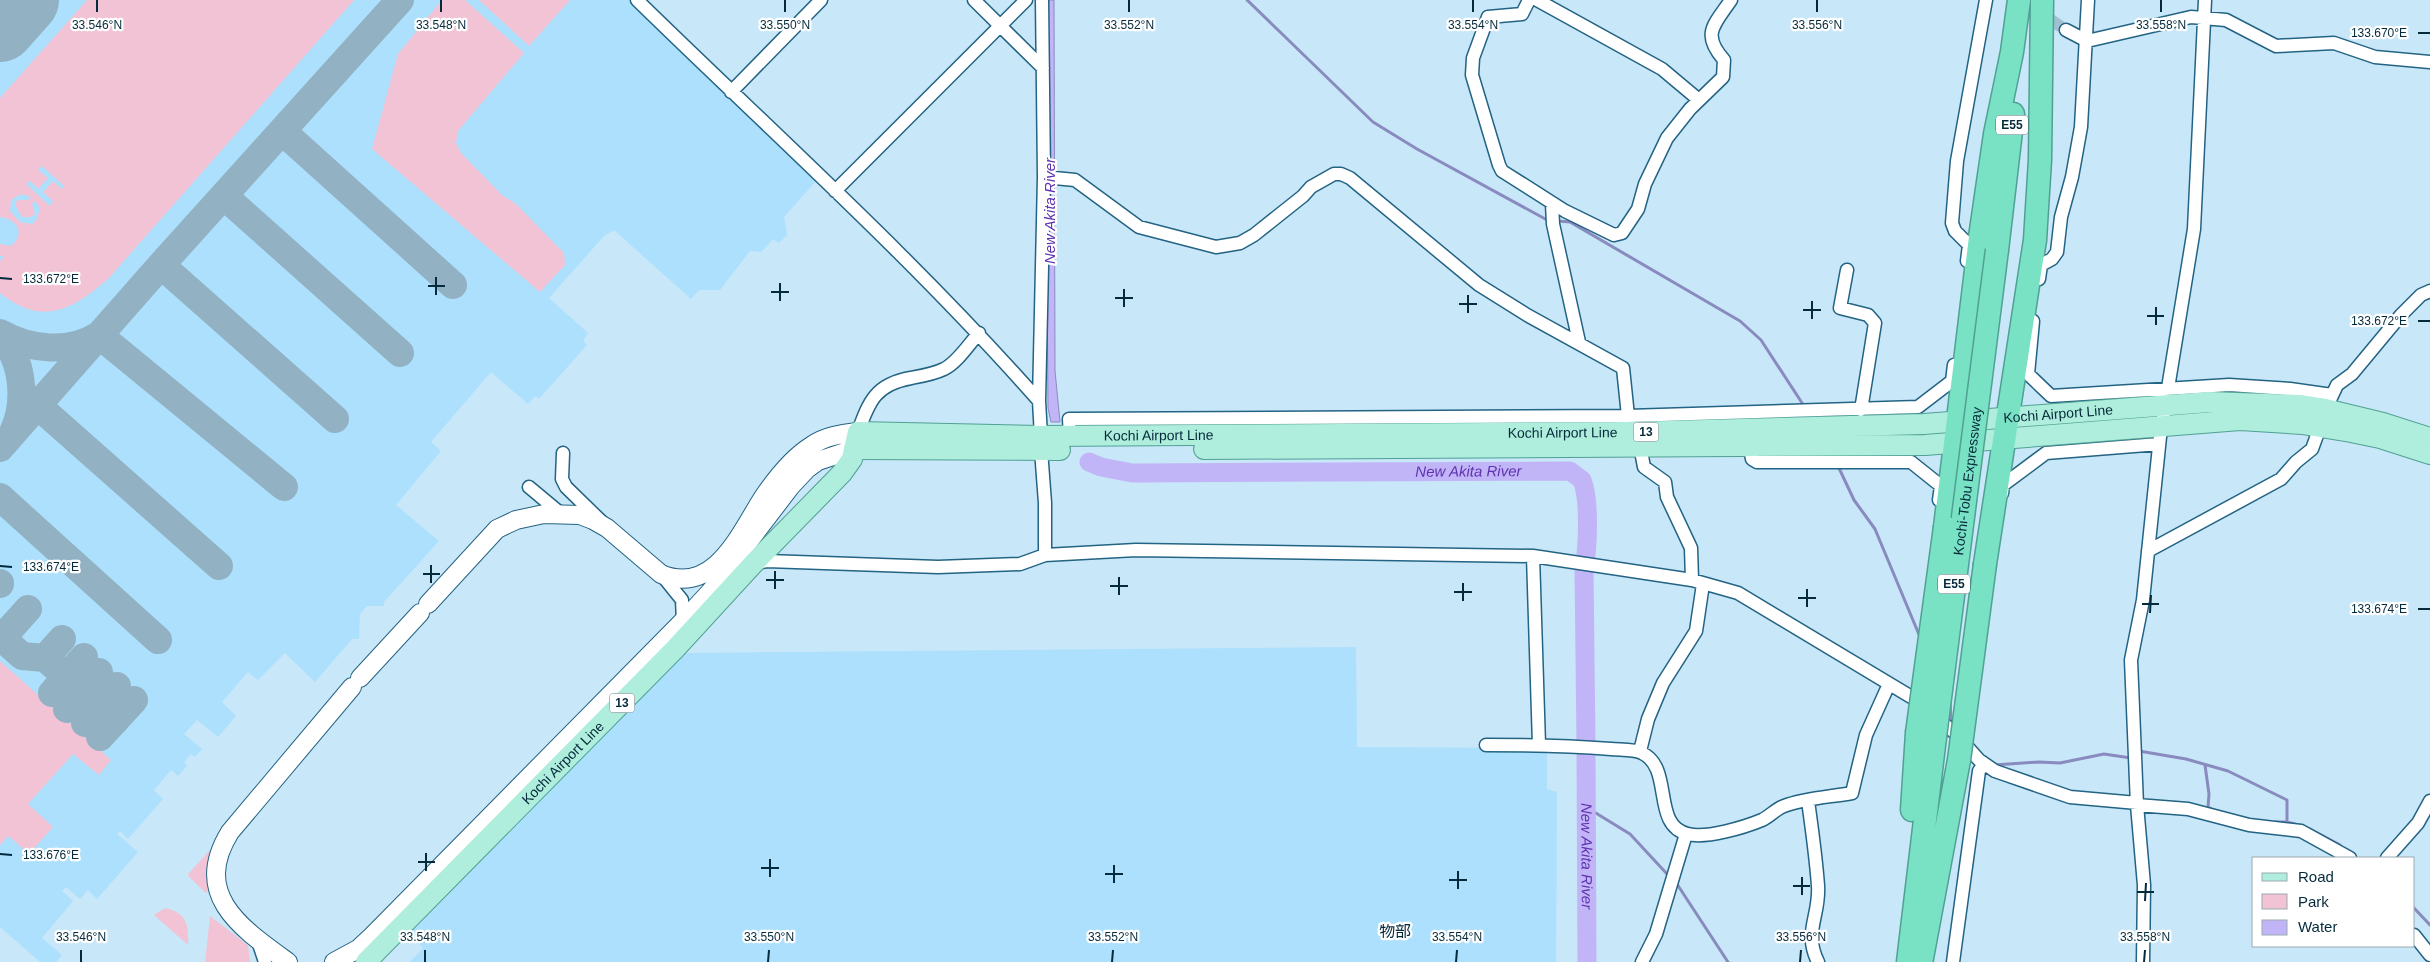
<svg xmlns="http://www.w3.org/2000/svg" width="2430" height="962" viewBox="0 0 2430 962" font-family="Helvetica,'Noto Sans JP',sans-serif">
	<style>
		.built { fill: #ace0fd }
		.green { fill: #f1c3d5; fill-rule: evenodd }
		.water { fill: #c2b5f7; stroke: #898bbf }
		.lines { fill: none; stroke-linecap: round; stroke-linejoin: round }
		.stream { stroke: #898bbf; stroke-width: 3 }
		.river { stroke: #c2b5f7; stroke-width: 19 }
		.taxiway { stroke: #92b2c4; stroke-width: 28 }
		.runway { stroke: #92b2c4; stroke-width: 70 }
		.street-tunnel { stroke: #a1c1d3; stroke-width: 12; stroke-dasharray: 12 6; stroke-linecap: butt }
		.street-casing { stroke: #236383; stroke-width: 15 }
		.secondary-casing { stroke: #236383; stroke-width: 20 }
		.primary-casing { stroke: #50a194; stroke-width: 22 }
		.highway-casing { stroke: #50a194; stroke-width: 25 }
		.street { stroke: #fff; stroke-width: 12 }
		.secondary { stroke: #fff; stroke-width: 18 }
		.primary { stroke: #afeddc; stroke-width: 20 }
		.highway { stroke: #79e1c4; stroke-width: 22 }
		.highway-bridge-casing { stroke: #50a194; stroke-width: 25; stroke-linecap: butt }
		.highway-bridge { stroke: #79e1c4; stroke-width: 22 }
		.ticks { fill: none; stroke: #052a3b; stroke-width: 2 }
		.labels { text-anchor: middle; stroke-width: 4.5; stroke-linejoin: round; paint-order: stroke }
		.shield { fill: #fff; stroke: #506a76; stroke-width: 1 }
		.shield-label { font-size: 12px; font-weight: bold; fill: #052a3b }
		.street-label { font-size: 14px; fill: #052a3b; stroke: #fff }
		.water-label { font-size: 15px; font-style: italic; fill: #5e32af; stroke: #fff }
		.quarter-label { font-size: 16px; fill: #052a3b; stroke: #fff }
		.ticks-label { font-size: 12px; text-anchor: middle; fill: #052a3b; stroke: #fff; stroke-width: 4.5; stroke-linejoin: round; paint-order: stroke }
	</style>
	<rect width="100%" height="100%" fill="#c8e7f9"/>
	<path class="built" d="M0 0H630L816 181 784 217 787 235 779 243 773 239 761 252 750 251 720 290H699L691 299 614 230 604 236 549 298 588 333 583 341 587 345 539 399 535 396 528 404 491 372 431 442 441 451 396 505 439 541 384 602V606H367L360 614 359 639H352L315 682 285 653 258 680 248 672 222 702 236 716 218 737 197 720 184 734 202 749 195 757 191 754 184 762 187 766 178 776 171 770 154 790 163 799 128 839 120 831 117 834 138 852 97 899 88 890 80 899 66 887 62 891 73 901 42 938 62 955 56 962H40L0 927Z
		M1356 647 1357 747 1547 748V789L1557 792 1556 962H410L423 948 409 933 683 653Z"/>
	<path class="green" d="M87 0H354L108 279C72 310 42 327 0 293V261L4 256H0V244L11 246C26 233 17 219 0 217V98ZM42 166 64 186 62 189 53 181 43 192 53 201 50 206 26 184 30 181 38 189 48 178 38 170ZM21 194 31 197 28 200H17L15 205 22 217H31L35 214 32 204 35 201 40 208 37 219 32 224 20 222 10 211 11 200Z
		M442 0H465L524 53 458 131 456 143 461 153 502 195 516 204 564 253 565 265 540 292 372 149 398 54Z
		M479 0H570L529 46Z
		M0 661 111 760 99 775 73 754 28 804 53 827 35 847 31 855 8 836 0 845Z
		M210 850 207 868 209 890 206 893 188 876 189 873Z
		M165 908C187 913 189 925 188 945L154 915Z
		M210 916 248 945 250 962H205Z"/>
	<path class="water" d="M1045 0H1054L1055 371 1060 422H1051L1048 408Z"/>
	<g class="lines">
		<path class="stream" d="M1247 0 1373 122 1417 149 1549 221
			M1558 221 1570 222 1740 321 1761 340 1804 406
			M1838 466 1854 500 1875 529 1920 637
			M1950 703 1951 718 1954 723
			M2139 751 2186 759 2228 771 2287 800V822L2295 824
			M1994 765 2039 762 2060 763 2104 754 2131 758
			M2205 765 2209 794 2208 807 2213 810
			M1586 807 1630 834 1668 875
			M2275 822H2287
			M2310 829 2340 845
			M1675 881 1728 962
			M2414 908 2430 925"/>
		<g class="river">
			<path id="s1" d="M1089 462 1101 467 1132 473 1570 471 1582 480C1590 500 1588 547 1584 569L1586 744"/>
			<path id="s2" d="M1586 750 1587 962"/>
		</g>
		<path class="taxiway" d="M282 131 453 285
			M224 196 400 353
			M161 265 335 419
			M0 333C30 350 69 354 99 335L284 487
			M0 336C23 358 27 401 14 430
			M37 405 219 566
			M0 448 161 265 400 0
			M0 497 158 640
			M0 584V583
			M0 636 22 656 45 658 116 720
			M2 638 28 609
			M45 658 62 639
			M52 693 84 657
			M67 709 99 672
			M85 723 117 686
			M100 737 134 700"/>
		<path class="runway" d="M0 27 24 0"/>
		<path class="street-tunnel" d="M2021 0 2066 30"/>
		<g class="street-casing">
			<path id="street" d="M637 0C772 132 914 259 1039 401
				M974 0 1043 68
				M1529 0 1522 14 1488 17 1473 58 1472 75 1499 165 1502 171 1565 211 1614 235 1622 233 1638 209 1645 184 1667 138 1690 109 1723 77 1724 60C1701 34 1714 25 1731 0
				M1537 0 1662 69 1699 100
				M2066 30 2087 41 2191 17 2226 20 2276 46 2334 43 2375 57 2430 62
				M731 92 821 0
				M1044 177 1075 180 1139 227 1216 247 1240 243 1254 235 1303 196 1311 187 1334 174H1341L1350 178 1479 285 1527 315 1623 368 1628 416 1631 432 1640 446 1644 467 1665 482 1667 497 1691 548 1692 580
				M835 191 1026 0
				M1552 204 1553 224 1579 342
				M1967 261 1969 245 1955 231 1952 223 1957 161 1986 0
				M1847 270 1840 308 1868 315 1875 323 1861 410
				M2039 279 2041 265 2052 259 2057 252 2061 217 2072 177 2081 127 2088 0
				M2033 321 2028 374 2051 396 2229 385 2290 389 2332 395
				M2329 402 2337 385 2352 374 2401 315 2421 295 2430 291
				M858 432C869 401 876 384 911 378 922 376 934 374 944 369 957 363 969 344 979 333
				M1041 436 1039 401 1044 177 1042 0
				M1070 436 1069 419 1628 416 1918 407 1952 381 1954 365
				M1750 446 1752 459 1757 462H1911L1941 486 1939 500
				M1041 450 1045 503V555
				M563 453 562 479 566 487 603 523
				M529 487 559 512
				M2002 493 2003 485 2046 453 2159 444
				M2148 551 2281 479 2296 462 2312 449 2320 427
				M1533 556 1539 745
				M755 563 767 561 938 567 1020 564 1045 555 1136 550 1533 556 1692 580 1738 593 1913 698 1955 733 1979 760 1995 771 2070 797 2137 803
				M661 574 682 600 683 621
				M1486 745C1528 745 1570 746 1611 749 1620 750 1634 749 1642 753 1674 768 1651 826 1688 834 1706 839 1745 827 1762 820 1770 816 1776 809 1784 806 1805 798 1830 797 1852 793L1866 735 1889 684
				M1640 751 1648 719 1663 683 1696 631 1703 584
				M1808 801C1812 829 1816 858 1818 886 1820 916 1803 932 1818 962
				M2137 805 2188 809 2249 825 2301 831 2350 858
				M2387 858 2418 823 2430 801
				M2414 935 2430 955
				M258 941 265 962
				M1642 962 1656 934 1686 834
				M1953 962 1979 771 1984 764
				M2143 962 2144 885 2137 805 2131 660 2143 600 2160 437 2194 229 2205 0"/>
		</g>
		<g class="secondary-casing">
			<path id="secondary" d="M428 604 497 529 516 520 544 514 580 515 593 520 607 528 661 574C715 597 741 531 764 496 777 477 792 458 811 446 825 436 841 434 858 432
				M360 678 420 613
				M288 962C241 928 191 895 230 832L352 687
				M334 962 358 949 372 936 683 621 710 592 791 486 807 469 818 461 854 449"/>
		</g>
		<g class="primary-casing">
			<g id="primary">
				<path d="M854 449 1060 450"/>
				<path d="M1204 449 1925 445 2240 420 2302 424 2351 432 2380 438 2430 454"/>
				<path id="s3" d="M366 962 675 649 754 563 842 473 852 459 858 432 1041 436 1631 432 1924 424 2209 402 2299 405 2325 409 2383 423 2430 438"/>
			</g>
		</g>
		<g class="highway-casing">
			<path id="highway" d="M1997 250 2013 114
				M1945 527 1980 237 1995 134 2012 52 2019 0
				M1985 564 2035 240 2040 160 2042 0
				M1912 810 1917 733
				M1922 958 1959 760
				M1908 962 1935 737"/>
		</g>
		<use href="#street" class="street"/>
		<use href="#secondary" class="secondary"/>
		<use href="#primary" class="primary"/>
		<use href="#highway" class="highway"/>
		<g class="highway-bridge-casing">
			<g id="highway-bridge">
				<path d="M1917 733 1945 527"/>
				<path id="s4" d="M1935 737 1997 250"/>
				<path d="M1959 760 1985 564"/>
			</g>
		</g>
		<use href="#highway-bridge" class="highway-bridge"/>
	</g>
	<path class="ticks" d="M97 12V0M441 12V0M785 12V0M1129 12V0M1473 12V0M1817 12V0M2161 12V0M2418 33H2430M0 278 12 279M428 286H445M771 292H789M436 295V277M1115 298H1133M780 301V283M1459 304H1477M1124 307V289M1803 310H1821M1468 313V295M2147 316H2164M1812 319V301M2418 321H2430M2156 325V307M0 566 12 567M423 574H440M766 580H784M431 583V565M1110 586H1128M775 589V571M1454 592H1472M1119 595V577M1798 598H1816M1463 601V583M2142 604H2159M1807 607V589M2418 609H2430M2150 613 2151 595M0 854 12 855M418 862H435M761 868H779M426 871V853M1105 874H1123M770 877V859M1449 880H1467M1114 883V865M1793 886H1810M1458 889V871M2137 892H2154M1802 895V877M2145 901 2146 883M81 962V950M425 962V950M768 962 769 950M1112 962 1113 950M1456 962 1457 950M1800 962 1801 950M2144 962 2145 950"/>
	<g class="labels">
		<g class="shield">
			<rect x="1996" y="115.5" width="32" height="19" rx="4"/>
			<rect x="1633.5" y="422.5" width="25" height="19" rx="4"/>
			<rect x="1938" y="574.5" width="32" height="19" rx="4"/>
			<rect x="609.5" y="693.5" width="25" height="19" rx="4"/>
		</g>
		<g class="shield-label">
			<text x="2012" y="129">E55</text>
			<text x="1646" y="436">13</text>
			<text x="1954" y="588">E55</text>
			<text x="622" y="707">13</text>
		</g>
		<g class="street-label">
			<text dy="5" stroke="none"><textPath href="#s3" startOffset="1928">Kochi Airport Line</textPath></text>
			<text dy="5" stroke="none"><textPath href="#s3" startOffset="1432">Kochi Airport Line</textPath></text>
			<text dy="5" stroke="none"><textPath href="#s3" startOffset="1028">Kochi Airport Line</textPath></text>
			<text dy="5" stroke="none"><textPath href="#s4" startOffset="258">Kochi-Tobu Expressway</textPath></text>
			<text dy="5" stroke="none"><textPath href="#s3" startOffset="280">Kochi Airport Line</textPath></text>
		</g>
		<g class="water-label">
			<text transform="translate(1050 211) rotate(-90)" y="5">New Akita River</text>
			<text dy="5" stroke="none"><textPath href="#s1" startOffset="381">New Akita River</textPath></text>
			<text dy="5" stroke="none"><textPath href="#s2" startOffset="106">New Akita River</textPath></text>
		</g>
		<g class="quarter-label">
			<text x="1395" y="937">物部</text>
		</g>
	</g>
	<g class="ticks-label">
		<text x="97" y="29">33.546°N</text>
		<text x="441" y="29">33.548°N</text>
		<text x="785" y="29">33.550°N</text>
		<text x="1129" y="29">33.552°N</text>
		<text x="1473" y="29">33.554°N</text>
		<text x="1817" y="29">33.556°N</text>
		<text x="2161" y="29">33.558°N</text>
		<text x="2379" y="37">133.670°E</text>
		<text x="51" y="283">133.672°E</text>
		<text x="2379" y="325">133.672°E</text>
		<text x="51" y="571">133.674°E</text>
		<text x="2379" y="613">133.674°E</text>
		<text x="51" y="859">133.676°E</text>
		<text x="81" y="941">33.546°N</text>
		<text x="425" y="941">33.548°N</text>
		<text x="769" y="941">33.550°N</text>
		<text x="1113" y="941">33.552°N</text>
		<text x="1457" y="941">33.554°N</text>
		<text x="1801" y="941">33.556°N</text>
		<text x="2145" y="941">33.558°N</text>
	</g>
	<rect x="2252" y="857" width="162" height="90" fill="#ffffff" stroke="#9baab1"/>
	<rect x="2262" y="873" width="25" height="8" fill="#afeddc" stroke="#9baab1"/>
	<text x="2298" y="882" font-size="15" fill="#052a3b">Road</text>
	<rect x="2262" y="894" width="25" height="15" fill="#f1c3d5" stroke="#9baab1"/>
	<text x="2298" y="907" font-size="15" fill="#052a3b">Park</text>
	<rect x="2262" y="920" width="25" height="15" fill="#c2b5f7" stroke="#9baab1"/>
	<text x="2298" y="932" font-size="15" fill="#052a3b">Water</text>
</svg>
